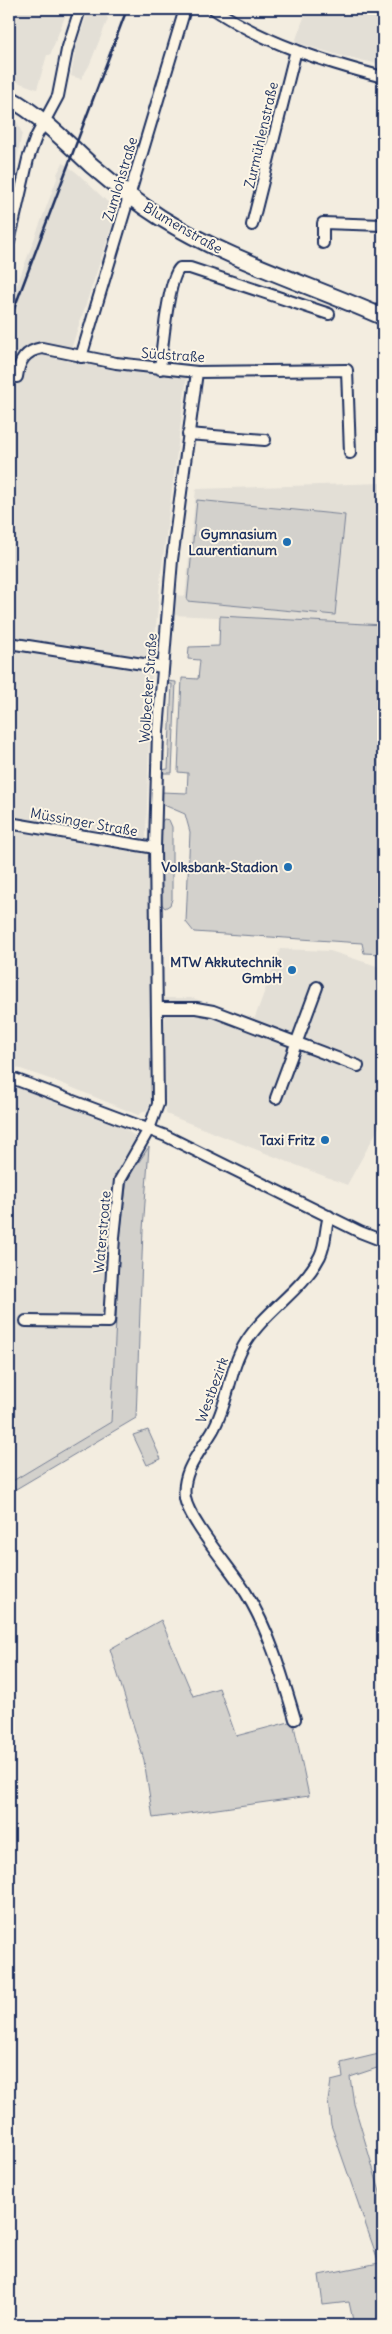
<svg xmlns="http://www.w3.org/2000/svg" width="392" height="2334" viewBox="0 0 392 2334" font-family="Delius,sans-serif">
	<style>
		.built { fill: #e3dfd6 }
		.green { fill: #d3d1cc; stroke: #778095 }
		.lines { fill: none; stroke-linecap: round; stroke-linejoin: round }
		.street-casing { stroke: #1b2f5e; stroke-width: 14 }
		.secondary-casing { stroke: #1b2f5e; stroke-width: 19 }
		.street { stroke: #fcf5e5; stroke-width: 10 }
		.secondary { stroke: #fcf5e5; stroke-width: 15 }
		.rail { stroke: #1b2f5e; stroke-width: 2.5 }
		.poi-dot { fill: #1f6fb2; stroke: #fcf5e5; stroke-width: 2 }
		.labels { text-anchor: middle; stroke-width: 4; stroke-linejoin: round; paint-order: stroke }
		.street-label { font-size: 14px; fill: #1b2f5e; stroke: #fcf5e5 }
		.poi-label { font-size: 14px; font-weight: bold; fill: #1b2f5e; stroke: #fcf5e5; text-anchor: end }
	</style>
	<rect width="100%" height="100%" fill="#f3ede0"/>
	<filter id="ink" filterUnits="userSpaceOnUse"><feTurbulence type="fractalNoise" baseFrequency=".02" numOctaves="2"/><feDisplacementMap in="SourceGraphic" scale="10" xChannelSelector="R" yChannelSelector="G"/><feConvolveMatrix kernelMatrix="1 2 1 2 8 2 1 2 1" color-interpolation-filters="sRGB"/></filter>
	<g filter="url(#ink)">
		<path class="built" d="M9 9H60V11L66 14 50 55H47L37 89 9 79Z
			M89 9H103L108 19 89 66 81 79 71 76 76 46Z
			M307 9H383V65L338 55 295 42Z
			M9 116 17 122 22 133 9 197Z
			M63 163 76 172 117 211 67 361 187 376 161 573 151 681 146 835 155 927 152 1099 147 1110 138 1115 61 1083 9 1065V306L58 176 57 174Z
			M383 483V625L173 615 175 595 185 596 196 489Z
			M280 949 330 951 383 968V1120L347 1185 166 1114 164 998H193L254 1020Z
			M9 1084 124 1128 149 1147 126 1179 120 1237 111 1423 9 1483Z"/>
		<path class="green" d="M197 500 345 515 335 615 187 601Z
			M220 616 383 625V954L364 953 362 943 194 932 186 922 190 832 185 814 164 805 160 799 161 792 187 793 188 773 178 772 182 678 198 679 200 660 188 659 189 647 219 646Z
			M166 681 176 682 172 773H161V770L168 769 172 684H166Z
			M164 819 169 820 172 827V899L170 905 165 908 160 902V824Z
			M149 1147 143 1230 136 1418 16 1489 11 1482 111 1422 120 1237 127 1179Z
			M148 1430 161 1459 147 1465 133 1435Z
			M161 1620 193 1696 219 1688 236 1736 293 1721 309 1796 153 1818 144 1760 110 1649Z
			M383 2053V2066L350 2077 354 2104 383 2202V2325H354L349 2302 323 2305 319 2275 379 2263 331 2125 328 2101 331 2081 343 2078 341 2063Z"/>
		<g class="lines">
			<g class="street-casing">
				<path id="street" d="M214 9C264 43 325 62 383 77
					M252 225 296 50
					M9 242 28 159 36 137 58 96 67 50 80 9
					M323 243V223L383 225
					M81 357 185 9
					M160 369C162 350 168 278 180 268H190L329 314
					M17 377C19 361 25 351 42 348L116 363 197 372 347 370 350 453
					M188 434 265 440
					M9 643 162 667
					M9 823 155 848
					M157 1008H196L213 1011 358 1066
					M9 1077 166 1136 360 1232 383 1241
					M276 1098 317 987
					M26 1321 109 1322 114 1237 120 1180 149 1129 158 1104 155 848 158 731 172 560 197 372
					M295 1719C282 1675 270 1632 246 1593 232 1570 189 1521 185 1498 181 1471 201 1451 213 1430 229 1402 229 1369 246 1342 266 1310 303 1290 320 1256 326 1244 325 1229 329 1216"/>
			</g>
			<g class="secondary-casing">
				<path id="secondary" d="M9 98C40 115 65 141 91 165 113 184 136 202 161 218 230 261 309 284 383 317"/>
			</g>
			<use href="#street" class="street"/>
			<use href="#secondary" class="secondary"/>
			<path class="rail" d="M9 322 127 9"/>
		</g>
	</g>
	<g class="poi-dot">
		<circle cx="287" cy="542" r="5"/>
		<circle cx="288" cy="867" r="5"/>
		<circle cx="292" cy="970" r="5"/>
		<circle cx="325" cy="1140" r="5"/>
	</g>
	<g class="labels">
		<g class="street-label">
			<text transform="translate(261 135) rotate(-77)" y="5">Zurmühlenstraße</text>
			<text transform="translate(120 179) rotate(-73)" y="5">Zumlohstraße</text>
			<text transform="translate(183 228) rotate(30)" y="5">Blumenstraße</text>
			<text transform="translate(173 355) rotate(4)" y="5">Südstraße</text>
			<text transform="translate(148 688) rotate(-86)" y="5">Wolbecker Straße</text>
			<text transform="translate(84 822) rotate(10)" y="5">Müssinger Straße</text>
			<text transform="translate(102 1232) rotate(-85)" y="5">Waterstroate</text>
			<text transform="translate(212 1390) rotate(-70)" y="5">Westbezirk</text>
		</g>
		<g class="poi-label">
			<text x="277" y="539">Gymnasium<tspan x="277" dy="16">Laurentianum</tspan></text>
			<text x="278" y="872">Volksbank-Stadion</text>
			<text x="282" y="967">MTW Akkutechnik<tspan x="282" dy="16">GmbH</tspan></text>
			<text x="315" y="1145">Taxi Fritz</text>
		</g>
	</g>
	<rect width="392" height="2334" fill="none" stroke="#fcf5e5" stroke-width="30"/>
	<rect x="15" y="15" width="362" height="2304" fill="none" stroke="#1b2f5e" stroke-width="2" filter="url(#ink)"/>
</svg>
